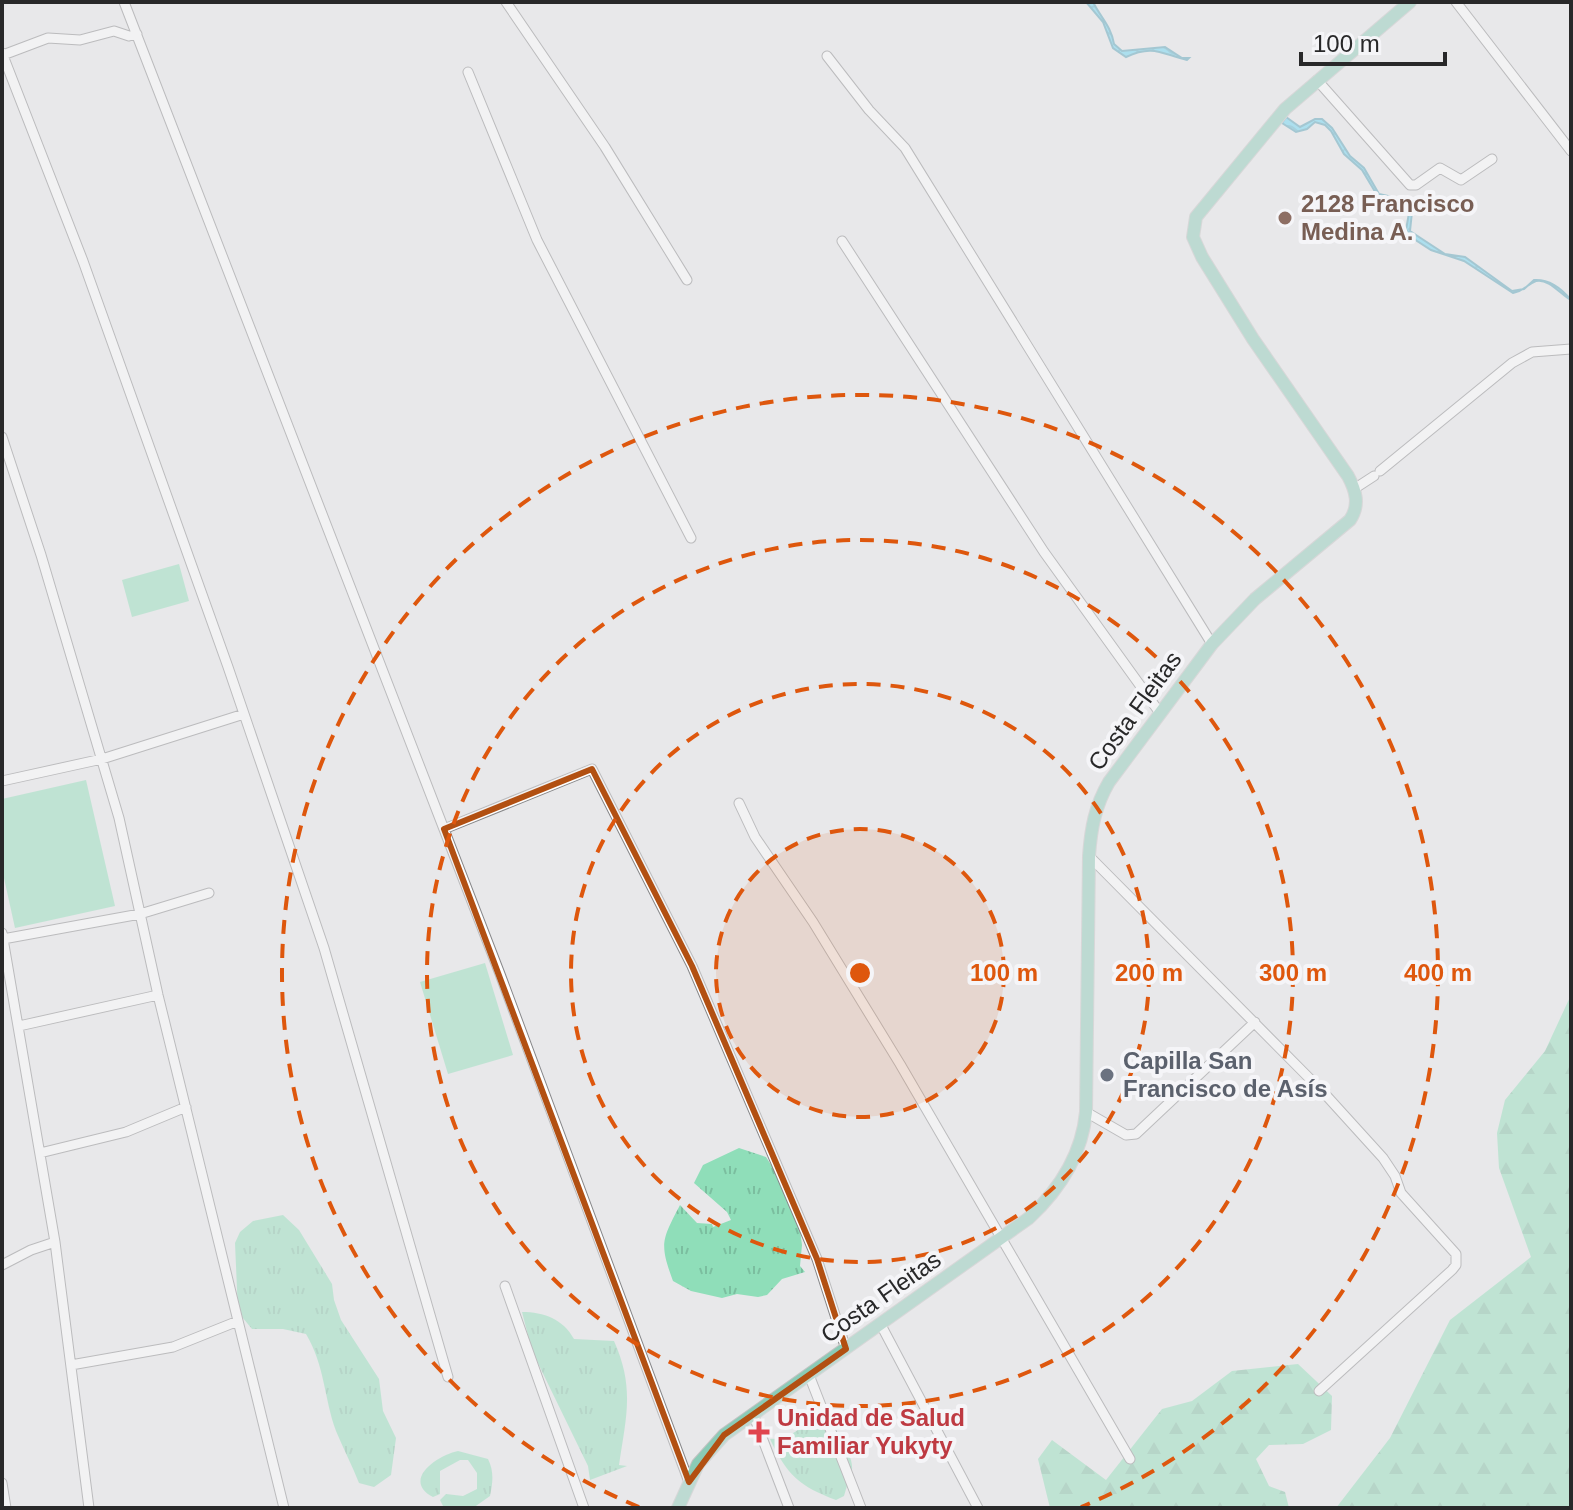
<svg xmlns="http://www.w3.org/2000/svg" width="1573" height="1510" viewBox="0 0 1573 1510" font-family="Helvetica,sans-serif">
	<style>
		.grass { fill: url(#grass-tufts) }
		.forest { fill: url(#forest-firs) }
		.park { fill: #8fdeb9 }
		.water { fill: url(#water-waves); stroke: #53a1b7; stroke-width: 2 }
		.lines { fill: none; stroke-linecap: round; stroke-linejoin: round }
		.minor-casing { stroke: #878789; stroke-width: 11 }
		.major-casing { stroke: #c3c3c3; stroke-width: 14 }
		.minor { stroke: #fff; stroke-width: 9 }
		.major { stroke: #8acbb6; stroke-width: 12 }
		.marked { fill: none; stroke: #b25012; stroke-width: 6; stroke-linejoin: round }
		.ring { fill: none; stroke: #de570d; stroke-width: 4; stroke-dasharray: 14 10 }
		.education-dot { fill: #8d6e63; stroke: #f5f5f8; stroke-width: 3 }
		.worship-dot { fill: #6b7280; stroke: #f5f5f8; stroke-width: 3 }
		.health-dot { fill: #e0444e; stroke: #f5f5f8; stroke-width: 3 }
		.labels { text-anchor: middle; stroke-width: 8; stroke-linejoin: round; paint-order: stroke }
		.education-label { font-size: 24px; font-weight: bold; fill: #785e54; stroke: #f5f5f8; text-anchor: start }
		.street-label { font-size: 24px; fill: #282829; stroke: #f5f5f8 }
		.worship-label { font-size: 24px; font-weight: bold; fill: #5b616d; stroke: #f5f5f8; text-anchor: start }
		.health-label { font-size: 24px; font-weight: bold; fill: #be3a42; stroke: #f5f5f8; text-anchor: start }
		.centre { fill: #de570d; stroke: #f5f5f8; stroke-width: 4 }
		.ring-label { font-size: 24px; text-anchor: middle; font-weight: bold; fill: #de570d; stroke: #f5f5f8; stroke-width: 8; stroke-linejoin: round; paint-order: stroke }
	</style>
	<defs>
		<pattern id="grass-tufts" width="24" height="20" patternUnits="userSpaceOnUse" patternTransform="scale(2)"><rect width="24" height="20" fill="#8fdeb9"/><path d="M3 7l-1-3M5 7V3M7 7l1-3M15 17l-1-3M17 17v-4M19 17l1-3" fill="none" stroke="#7bbe9f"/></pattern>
		<pattern id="forest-firs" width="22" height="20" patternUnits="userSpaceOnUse" patternTransform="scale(2)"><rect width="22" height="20" fill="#8fdeb9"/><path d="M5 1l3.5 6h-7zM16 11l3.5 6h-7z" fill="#7bbe9f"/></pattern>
		<pattern id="water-waves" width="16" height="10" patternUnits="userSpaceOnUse" patternTransform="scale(2)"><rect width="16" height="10" fill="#65d5f4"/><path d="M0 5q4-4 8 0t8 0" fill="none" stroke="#58b7d1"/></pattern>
	</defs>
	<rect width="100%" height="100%" fill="#e8e8ea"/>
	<path class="grass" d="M739 1148 766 1157 784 1185 799 1223 802 1245 800 1266 805 1272 782 1279 767 1295 758 1297 737 1294 722 1298 691 1291 673 1281C659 1243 662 1240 680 1205L697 1223 712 1224 713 1227 731 1220 727 1212 694 1183 703 1165Z
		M283 1215 299 1230 332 1284 334 1300 341 1320 379 1379 383 1411 396 1438 391 1475 374 1487 359 1483C352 1465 343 1448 336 1431 324 1398 325 1366 306 1334L283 1329H252L238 1312 235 1243 240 1232 253 1221Z
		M522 1312C544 1312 563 1319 574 1339L614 1341C635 1388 626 1417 619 1465L627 1466 590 1480 588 1466 532 1351Z
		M817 1421C831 1431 854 1450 852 1470 850 1478 846 1488 844 1496L836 1500C799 1486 787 1475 770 1439 797 1438 799 1424 817 1421Z
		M458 1451 488 1459C494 1471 493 1482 490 1496L473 1508H444L440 1500 446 1494 463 1496 477 1489V1473L468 1460H460L440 1471V1494L433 1497C401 1480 438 1455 458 1451Z"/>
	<path class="forest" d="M1571 995V1508H1336L1390 1438 1450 1320 1531 1257 1499 1168 1497 1133 1505 1100 1545 1051Z
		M1298 1364 1332 1396 1331 1430 1303 1444 1269 1445 1256 1459 1269 1486 1285 1492 1289 1508H1050L1038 1459 1052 1440 1106 1480 1162 1409 1192 1401 1232 1371Z"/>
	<path class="park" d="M179 564 189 601 132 617 122 580Z
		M86 780 115 906 15 928 2 869V799Z
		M485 963 513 1055 448 1074 420 982Z"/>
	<path class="water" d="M1086 2H1093C1101 18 1111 26 1114 44L1122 51 1165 47 1182 58H1189L1187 60C1162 54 1153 44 1126 57L1113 48 1103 22Z
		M1286 117 1300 127 1315 119H1322L1332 128 1350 156 1364 168 1379 194 1407 200 1412 212 1410 231 1445 254 1465 257 1512 291 1524 289 1534 280C1549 279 1562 289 1571 300 1561 295 1549 278 1536 281 1527 284 1525 291 1513 293L1464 261 1431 250 1414 239 1406 230 1409 213 1405 202 1386 199 1377 195 1362 170 1344 154 1331 131 1325 125 1315 122 1307 129 1296 132 1282 123Z"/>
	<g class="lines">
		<g class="minor-casing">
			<path id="minor" d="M124 2 500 974 689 1482
				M506 2 605 147 687 280
				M1456 2 1571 151
				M2 53 83 261 228 667 324 948 448 1377
				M3 55 48 38 80 40 114 31 129 36 137 34
				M827 56 869 110 905 148 1212 644
				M468 72 537 240 691 538
				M1317 80 1410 185H1416L1440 168 1461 180 1492 159
				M842 241 1044 552 1160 713
				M2 437 41 555 119 818 158 995 284 1508
				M1380 471 1512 363 1532 352 1571 349
				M1354 489 1374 476
				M2 781 102 759 244 714
				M739 803 755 837 813 922 900 1064 1130 1459
				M444 829 592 769 692 966 817 1259 846 1349
				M1089 856 1324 1093 1383 1158 1395 1176 1401 1193 1456 1254V1265L1452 1270 1319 1391
				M2 933 55 1242 89 1508
				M3 939 140 914 209 893
				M19 1026 158 995
				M1086 1112 1126 1135 1136 1134 1255 1022
				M40 1153 126 1132 186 1107
				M2 1265 31 1250 55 1242
				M505 1286 584 1508
				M881 1325 978 1508
				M71 1365 173 1347 238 1321
				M809 1375 861 1508
				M753 1414 789 1508
				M2 1483 6 1508"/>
		</g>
		<g class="major-casing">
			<path id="major" d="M678 1508 698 1464 724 1435 1029 1218C1060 1189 1082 1155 1086 1112L1089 856C1091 828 1095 806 1109 782L1212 644 1255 599 1350 520C1360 505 1356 491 1348 476L1253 339 1202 257 1193 237 1196 217 1285 109 1410 2"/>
		</g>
		<use href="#minor" class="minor"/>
		<use href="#major" class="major"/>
	</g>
	<path d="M0 0H1573V1510H0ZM592 769 692 966 817 1259 846 1349 724 1435 689 1482 444 829Z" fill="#e8e8ea" fill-opacity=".55" fill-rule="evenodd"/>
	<path class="marked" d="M592 769 692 966 817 1259 846 1349 724 1435 689 1482 444 829Z"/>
	<circle cx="860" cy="973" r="144" fill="#de570d" fill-opacity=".12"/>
	<g class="ring">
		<circle cx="860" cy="973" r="144"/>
		<circle cx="860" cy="973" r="289"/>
		<circle cx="860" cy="973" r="433"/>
		<path d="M639 1507A578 578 0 1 1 1081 1507"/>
	</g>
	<circle class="education-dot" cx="1285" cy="218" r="8"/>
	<circle class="worship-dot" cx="1107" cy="1075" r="8"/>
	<path class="health-dot" d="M755 1420h8v8h8v8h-8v8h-8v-8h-8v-8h8z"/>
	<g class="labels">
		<g class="education-label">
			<text x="1301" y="212">2128 Francisco<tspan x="1301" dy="28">Medina A.</tspan></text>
		</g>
		<g class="street-label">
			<text transform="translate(1135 711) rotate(-54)" y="8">Costa Fleitas</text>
			<text transform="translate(881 1297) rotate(-35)" y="8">Costa Fleitas</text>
		</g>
		<g class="worship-label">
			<text x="1123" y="1069">Capilla San<tspan x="1123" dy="28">Francisco de Asís</tspan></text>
		</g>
		<g class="health-label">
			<text x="777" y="1426">Unidad de Salud<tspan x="777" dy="28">Familiar Yukyty</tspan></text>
		</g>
	</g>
	<circle cx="860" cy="973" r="12" class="centre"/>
	<g class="ring-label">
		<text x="1004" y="981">100 m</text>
		<text x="1149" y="981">200 m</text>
		<text x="1293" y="981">300 m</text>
		<text x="1438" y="981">400 m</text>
	</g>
	<rect width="1573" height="1510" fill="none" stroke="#282829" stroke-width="8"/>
	<path d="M1301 52v12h144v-12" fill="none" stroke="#282829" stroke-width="4"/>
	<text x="1313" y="52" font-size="24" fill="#282829" stroke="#f5f5f8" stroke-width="6" paint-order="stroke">100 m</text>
</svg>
